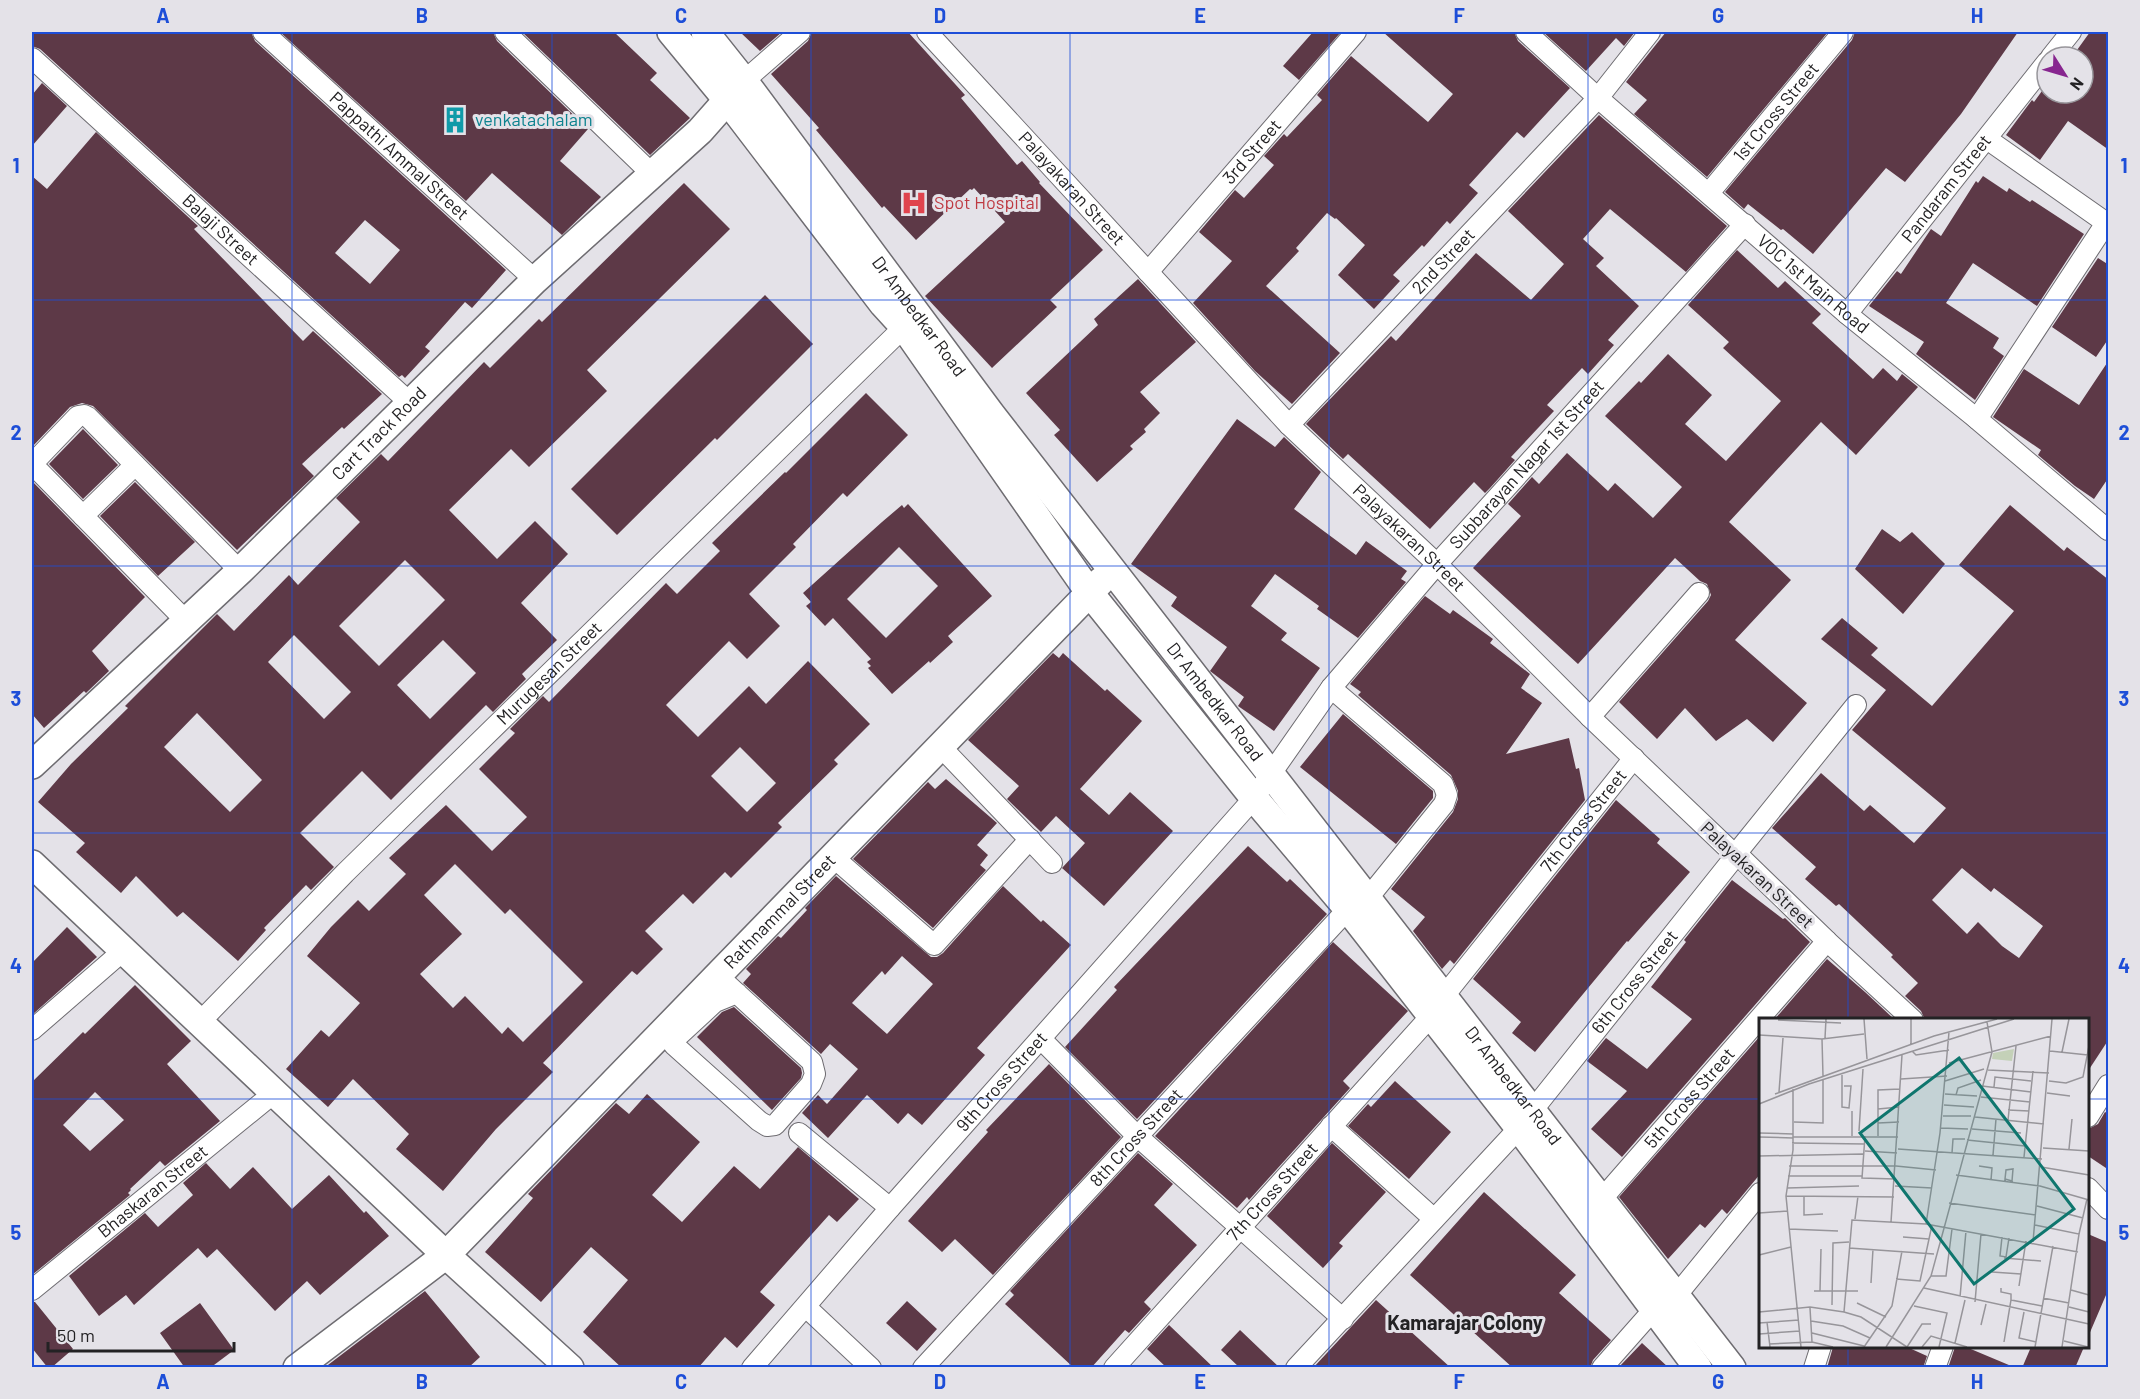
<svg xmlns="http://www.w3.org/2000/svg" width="2140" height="1399" viewBox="0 0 2140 1399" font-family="Barlow,sans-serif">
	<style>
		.building { fill: #5d3947; fill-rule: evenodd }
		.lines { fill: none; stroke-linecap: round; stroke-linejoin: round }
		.street-casing { stroke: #6e6c71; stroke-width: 22 }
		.secondary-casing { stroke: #6e6c71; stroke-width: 30 }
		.street { stroke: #fff; stroke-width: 20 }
		.secondary { stroke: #fff; stroke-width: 27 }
		.grid { fill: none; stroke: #1d4ed8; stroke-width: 1.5; stroke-opacity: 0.55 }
		.labels { text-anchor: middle; stroke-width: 6; stroke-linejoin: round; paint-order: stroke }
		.street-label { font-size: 18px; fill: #232224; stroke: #e4e2e8 }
		.culture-label { font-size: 18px; fill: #0d838f; stroke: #e4e2e8; text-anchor: start }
		.health-label { font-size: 18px; fill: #be3a42; stroke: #e4e2e8; text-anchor: start }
		.neighbourhood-label { font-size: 20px; font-weight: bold; fill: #232224; stroke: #e4e2e8 }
		.inset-road { fill: none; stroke: #97959a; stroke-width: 1.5 }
		.view { fill: #0f766e; fill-opacity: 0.15; stroke: #0f766e; stroke-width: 3 }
		.inset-edge { fill: none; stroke: #232224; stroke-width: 3 }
		.neatline { fill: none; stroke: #1d4ed8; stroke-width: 2 }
		.grid-label { font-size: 20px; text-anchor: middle; font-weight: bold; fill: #1d4ed8 }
	</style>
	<rect width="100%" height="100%" fill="#e4e2e8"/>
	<path class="building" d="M32 32H251L255 41 506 270 472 308 465 302 425 347 430 351 405 378 402 375 399 377 40 49 32 46ZM365 220 400 250 370 284 335 253Z
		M280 32H493L497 41 588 129 560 161 601 197 562 235 492 173 466 201Z
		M522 32H614L657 73 650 80 690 118 650 155Z
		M740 32H782L760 51Z
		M812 32H908L965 95 961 98 1017 165 1022 161 1040 182 1039 183 1103 250 1050 300 1057 307 992 368 925 296 1005 222 974 188 972 190 970 189 916 240 884 206 882 208 816 130 819 128 771 74 808 41Z
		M1313 32H1341L1299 80 1283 66Z
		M1383 32H1514L1518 41 1570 88 1524 138 1517 132 1469 185 1478 193 1450 224 1447 221 1424 247 1422 245 1393 275 1400 281 1374 309 1338 275 1365 245 1336 218 1335 219 1327 213 1296 248 1299 251 1266 286 1340 353 1292 404 1255 371 1193 303 1232 261 1199 232 1235 190 1244 198 1274 165 1264 156 1284 134 1287 137 1322 100 1317 95 1351 56 1428 122 1453 94Z
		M1543 32H1635L1624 46 1616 38 1586 71Z
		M1666 32H1828L1707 177 1634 114 1647 100 1626 82Z
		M1855 32H2018L1961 114 1905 182 1886 168 1813 254 1783 229 1781 230 1748 204 1744 209 1725 192 1852 40Z
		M2090 32H2109V150L2068 121 2040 160 2006 135 2026 108 2032 100 2034 102 2047 84V93H2083V57H2072Z
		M42 83 67 106 32 146V95Z
		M1599 115 1727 226 1686 272 1610 209 1583 239 1604 258 1596 266 1639 306 1608 340 1614 345 1588 374 1582 368 1547 405 1554 411 1511 457 1515 460 1490 488 1485 493 1474 482 1430 529 1348 454 1343 459 1306 424 1391 336 1396 341 1476 253 1531 300 1564 264 1508 211Z
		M96 132 198 226 194 229 303 341 313 331 382 394 344 429 342 427 302 464 314 476 237 550 93 406 82 403 70 407 32 447V176L47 189Z
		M1983 176 2007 192 2009 188 2030 202 2032 200 2084 234 2037 306 1973 263 1946 303 1999 338 1993 348 2004 356 1975 400 1916 354 1924 342 1869 306 1897 271 1901 274 1931 229 1941 236 1976 181 1978 183Z
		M684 183 730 229 587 370 607 391 529 467 511 449 449 510 497 559 535 521 568 554 521 603 557 640 522 674 526 679 493 712 486 705 391 800 362 771 300 833 334 867 311 890 306 885 264 928 266 930 238 961 183 912 177 917 136 876 121 893 76 852 85 843 38 802 71 764 128 708 125 706 217 614 234 631 289 575 298 585 360 522 336 498 381 454 388 461 484 362 490 368 539 319 542 322ZM405 560 445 600 379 666 339 626ZM294 635 351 692 324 719 268 662ZM443 640 476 673 430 719 397 685ZM197 713 262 780 230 812 164 747Z
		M1737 250 1778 288 1785 281 1821 314 1812 323 1873 379 1883 368 1897 381 1902 374 1918 387 1856 455 1821 422 1729 522 1791 580 1735 640 1807 703 1773 742 1747 719 1716 741 1685 708 1657 739 1619 702 1708 601 1711 595 1707 584 1700 581 1675 558 1578 664 1473 568 1521 516 1508 504 1532 477 1539 484 1567 453 1608 491 1615 483 1653 518 1682 487 1605 416 1639 381 1641 383 1668 354 1712 395 1685 424 1726 461 1781 401 1723 348 1729 342 1688 305Z
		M2098 258 2109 265V338L2096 357 2052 327Z
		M1138 279 1196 342 1140 392 1160 413 1144 429 1146 432 1130 446 1133 449 1097 482 1054 435 1060 430 1026 393 1098 325 1094 319Z
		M765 295 813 344 717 440 715 438 617 535 571 489Z
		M2109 360V477L2094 499 2075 486 2038 455 2041 450 1993 417 2024 369 2079 405Z
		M866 393 908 435 847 497 843 493 793 544 796 547 749 594 780 626 747 659 729 641 666 705 698 737 749 686 766 704 808 661 870 724 834 760 838 764 778 823 782 827 731 878 725 872 693 904 683 894 645 931 663 949 637 975 632 971 543 1063 553 1072 496 1129 443 1191 396 1149 409 1134 353 1079 328 1107 286 1069 321 1030 329 1037 360 1003 307 956 331 927 358 900 369 911 406 874 389 858 446 805 492 851 527 817 479 769 515 733 510 729 543 696 549 702 666 583 677 594 720 551 712 543 785 472 786 473ZM740 747 776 783 747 812 711 776ZM455 864 505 914 510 909 583 982 523 1042 508 1027 502 1034 465 996 453 1008 420 974 462 934 424 895Z
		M1237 419 1275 447 1284 437 1321 472 1294 509 1356 555 1366 541 1407 571 1401 579 1406 582 1358 638 1317 609 1319 606 1275 574 1251 606 1287 633 1281 640 1320 668 1274 731 1238 706 1244 697 1210 671 1227 647 1171 606 1177 597 1131 564Z
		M83 429 118 465 83 499 49 464Z
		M32 481 145 597 92 651 109 671 86 693 84 691 44 728 32 714Z
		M135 482 195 542 158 576 100 516Z
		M908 504 992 596 948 636 953 642 930 663 929 661 892 694 868 668 871 666 867 662 871 659 833 618 825 626 806 606 811 602 803 593 882 522 902 505 904 508ZM899 547 938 586 886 638 847 599Z
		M2010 505 2064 551 2067 547 2109 580V1039L2088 1071V1020H1925L1921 1011 1905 996 1918 983 1891 957 1893 955 1839 904 1836 906 1805 879 1816 867 1772 828 1821 773 1864 811 1870 805 1914 843 1946 808 1852 730 1886 690 1821 639 1842 618 1878 648 1871 655 1932 706 2014 611 1959 565ZM1962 868 1991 892 1994 888 2043 926 2019 958 2002 946 1978 922 1967 934 1932 900Z
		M1882 529 1900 542 1912 532 1945 564 1903 614 1855 569Z
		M1425 596 1450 614 1453 610 1493 639 1490 643 1530 674 1521 688 1542 703 1506 754 1569 738 1576 769 1579 768 1585 800 1454 964 1450 960 1442 969 1413 931 1425 917 1391 889 1453 812 1458 799V791L1451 775 1358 695 1361 692 1350 684Z
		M1053 653 1059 658 1063 653 1105 691 1107 689 1142 721 1080 789 1109 815 1130 792 1173 831 1104 906 1062 868 1085 843 1056 816 1041 832 1007 799 1019 786 968 740Z
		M1343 714 1433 791V798L1396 844 1300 767Z
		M946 779 997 823 977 845 988 855 980 865 986 870 933 928 853 859 928 782 935 789Z
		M1616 800 1660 839 1657 843 1690 872 1628 942 1627 941 1535 1052 1512 1033 1521 1022 1473 979Z
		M1248 846 1287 882 1290 879 1327 914 1137 1119 1065 1047 1117 990 1114 987Z
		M836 876 931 957H937L943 953 1003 886 1041 922 1043 920 1071 945 977 1048 985 1055 922 1125 908 1113 898 1124 867 1095 828 1138 802 1113 818 1095 827 1104 858 1069 830 1044 821 1054 743 983 751 974 746 969 778 936 781 938 807 910 805 908ZM902 956 933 984 887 1034 852 1003 882 971 885 975Z
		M1732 880 1783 919 1785 918 1810 942 1622 1157 1591 1129 1627 1091 1587 1061 1606 1038 1647 1069 1692 1019 1651 987 1686 942 1684 940Z
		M67 927 97 957 32 1015V963Z
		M1333 942 1408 1011 1343 1081 1350 1088 1249 1200 1247 1197 1237 1208 1155 1136Z
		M1827 959 1865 992 1895 1020H1774Z
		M135 985 191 1041 167 1064 220 1121 165 1166 160 1161 130 1189 131 1190 128 1193 130 1195 32 1275V1082L83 1032 85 1034ZM95 1092 124 1120 90 1151 63 1125Z
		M734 1007 801 1068 802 1073 801 1078 772 1110 697 1037 722 1012Z
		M1761 1035V1173L1727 1214 1722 1209 1705 1228 1700 1224 1668 1259 1619 1197Z
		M1049 1064 1121 1137 993 1275 955 1239 942 1252 908 1221 988 1132 986 1130Z
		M1395 1081 1451 1132 1409 1179 1348 1126 1368 1104 1371 1107Z
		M647 1094 700 1142 652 1195 682 1222 734 1166 760 1189 798 1147 859 1199 837 1222 829 1215 760 1292 775 1305 737 1348 725 1337 698 1368H622L583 1332 628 1280 591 1247 541 1302 485 1252 533 1198 528 1194 616 1103 629 1114Z
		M2105 1112 2109 1114V1170L2088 1156V1129L2098 1124Z
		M1332 1143 1386 1192 1339 1243 1343 1246 1323 1268 1267 1216Z
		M1138 1153 1173 1184 1154 1205 1197 1245 1144 1302 1151 1309 1129 1333 1125 1330 1091 1368H1074L1005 1304 1014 1295 1010 1291Z
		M206 1163 230 1189 253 1167 292 1209 329 1175 364 1213 366 1211 389 1236 320 1295 307 1281 275 1311 217 1249 207 1258 198 1248 134 1305 126 1295 99 1316 69 1276 145 1213 158 1227 193 1195 183 1183Z
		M1484 1192 1576 1275 1559 1293 1611 1340 1593 1360 1590 1368H1513L1410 1275Z
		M2088 1234 2109 1243V1288L2088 1337Z
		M425 1291 480 1357 468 1368H324Z
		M1376 1300 1451 1368H1313Z
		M907 1301 937 1329 917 1351 886 1323Z
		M32 1302H35L73 1349 51 1368H48L32 1348Z
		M200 1303 234 1350 210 1368H185L160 1333Z
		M1169 1325 1214 1368H1167L1147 1349Z
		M1240 1330 1280 1368H1240L1221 1350Z
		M1642 1343 1669 1368H1618Z
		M1833 1347H1907L1927 1356 1923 1368H1827Z
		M1955 1347H1966L2016 1368H1948Z
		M2031 1347H2084L2075 1368H2022Z"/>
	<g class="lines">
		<g class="street-casing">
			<g id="street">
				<path id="s1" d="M263 32 535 280"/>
				<path d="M505 32 652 174"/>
				<path id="s2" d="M927 32 1289 425 1437 564 1590 717 1735 855 1737 854 1827 941 1913 1020"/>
				<path id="s3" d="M1526 32 1598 98 1847 314 1977 419 2108 530"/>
				<path d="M2051 57 2071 32"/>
				<path id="s4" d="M32 58 409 402"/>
				<path d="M744 81 800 32"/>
				<path d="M1987 139 2108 224"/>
				<path id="s5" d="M1709 193 1843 32"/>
				<path id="s6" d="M1148 272 1356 32"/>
				<path id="s7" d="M1847 314 2047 62"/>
				<path d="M1977 419 2106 223"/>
				<path id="s8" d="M1289 425 1598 98 1650 32"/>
				<path d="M83 516 135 465"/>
				<path d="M186 621 35 467 36 460 78 416 84 415 88 417 240 571"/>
				<path d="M1331 688 1443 784 1447 795 1444 804 1368 898"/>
				<path d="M1590 717 1699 593"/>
				<path d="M940 746 1052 863"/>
				<path d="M1735 855 1856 705"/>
				<path d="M832 856 934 945 1030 839"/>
				<path d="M717 975 812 1062 815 1074 811 1084 775 1125 767 1126 759 1121 674 1045 675 1039 715 1002 737 993"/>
				<path id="s9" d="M1444 996 1634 758"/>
				<path id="s10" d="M199 1023 345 873 904 327"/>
				<path d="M32 1030 123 951"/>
				<path d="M1041 1039 1136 1135 1343 1319"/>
				<path id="s11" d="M1532 1111 1737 854"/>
				<path d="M2088 1117 2108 1085"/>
				<path d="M1331 1126 1434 1219"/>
				<path d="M799 1133 890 1208"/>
				<path d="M2088 1188 2108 1209"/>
				<path id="s12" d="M1601 1200 1827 941"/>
				<path id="s13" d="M32 1290 274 1093"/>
				<path d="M1676 1296 1760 1193"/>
				<path d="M806 1307 871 1368"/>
				<path id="s14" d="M752 1368 890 1208 1254 798 1331 688 1437 564 1745 224"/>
				<path id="s15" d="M923 1368 1348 909"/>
				<path id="s16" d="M1114 1368 1430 1017"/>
				<path d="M1296 1368 1519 1128"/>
				<path d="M1602 1368 1655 1308"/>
				<path d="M1814 1368 1821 1346"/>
				<path d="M1935 1368 1943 1346"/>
			</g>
		</g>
		<g class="secondary-casing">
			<g id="secondary">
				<path d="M671 32 728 101 883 304 904 327 1089 592 1254 798 1348 909 1519 1128 1698 1368"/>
				<path id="s17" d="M705 32 744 81 991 414 1732 1368"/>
				<path id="s18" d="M32 765 240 571 535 280 700 131 738 88"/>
				<path d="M32 864 446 1255 570 1368"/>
				<path id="s19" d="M297 1368 446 1255 1101 581"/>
			</g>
		</g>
		<use href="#street" class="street"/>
		<use href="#secondary" class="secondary"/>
	</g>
	<path class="grid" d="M292 32V1368M552 32V1368M811 32V1368M1070 32V1368M1329 32V1368M1588 32V1368M1848 32V1020M32 300H2108M32 566H2108M32 833H2108M32 1099H1760M2088 1099H2108M1848 1346V1368"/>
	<defs>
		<g id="building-bare" transform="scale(2.07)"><path d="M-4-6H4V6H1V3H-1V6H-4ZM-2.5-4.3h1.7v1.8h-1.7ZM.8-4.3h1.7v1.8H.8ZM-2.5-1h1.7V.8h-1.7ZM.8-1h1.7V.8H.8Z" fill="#0f9aa8" stroke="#e4e2e8" stroke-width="2.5" paint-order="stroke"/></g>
		<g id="hospital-bare" transform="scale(2.07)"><path d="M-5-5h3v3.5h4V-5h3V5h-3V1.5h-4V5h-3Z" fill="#e0444e" stroke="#e4e2e8" stroke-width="2.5" paint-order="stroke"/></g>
	</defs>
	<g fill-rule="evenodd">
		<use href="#building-bare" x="455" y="120"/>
		<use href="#hospital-bare" x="914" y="203"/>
	</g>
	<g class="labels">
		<g class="street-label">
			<text dy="6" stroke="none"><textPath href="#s5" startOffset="105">1st Cross Street</textPath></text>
			<text dy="6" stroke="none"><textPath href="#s6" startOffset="159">3rd Street</textPath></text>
			<text dy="6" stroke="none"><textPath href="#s1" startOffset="184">Pappathi Ammal Street</textPath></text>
			<text dy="6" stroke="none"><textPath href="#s2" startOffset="213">Palayakaran Street</textPath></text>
			<text dy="6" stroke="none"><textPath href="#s7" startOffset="160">Pandaram Street</textPath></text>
			<text dy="6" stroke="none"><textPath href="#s4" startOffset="255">Balaji Street</textPath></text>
			<text dy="6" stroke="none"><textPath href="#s8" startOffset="225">2nd Street</textPath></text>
			<text dy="6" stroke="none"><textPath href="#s3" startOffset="382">VOC 1st Main Road</textPath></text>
			<text dy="6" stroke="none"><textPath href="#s17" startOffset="356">Dr Ambedkar Road</textPath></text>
			<text dy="6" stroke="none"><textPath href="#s18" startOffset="480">Cart Track Road</textPath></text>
			<text dy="6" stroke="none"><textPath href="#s14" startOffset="1191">Subbarayan Nagar 1st Street</textPath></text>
			<text dy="6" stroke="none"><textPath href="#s2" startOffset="699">Palayakaran Street</textPath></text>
			<text dy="6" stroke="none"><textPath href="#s10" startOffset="495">Murugesan Street</textPath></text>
			<text dy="6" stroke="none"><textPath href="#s17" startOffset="842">Dr Ambedkar Road</textPath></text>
			<text dy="6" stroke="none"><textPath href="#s9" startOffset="224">7th Cross Street</textPath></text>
			<text transform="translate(1757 875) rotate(43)" y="6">Palayakaran Street</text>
			<text dy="6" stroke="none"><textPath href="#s19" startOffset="666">Rathnammal Street</textPath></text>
			<text dy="6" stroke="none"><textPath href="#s11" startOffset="165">6th Cross Street</textPath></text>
			<text dy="6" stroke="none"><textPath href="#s14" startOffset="380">9th Cross Street</textPath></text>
			<text dy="6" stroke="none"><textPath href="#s17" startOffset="1328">Dr Ambedkar Road</textPath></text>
			<text dy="6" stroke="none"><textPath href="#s12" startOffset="135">5th Cross Street</textPath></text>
			<text dy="6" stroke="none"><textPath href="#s15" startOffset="314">8th Cross Street</textPath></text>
			<text dy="6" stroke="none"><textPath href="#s13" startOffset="156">Bhaskaran Street</textPath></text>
			<text dy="6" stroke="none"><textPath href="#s16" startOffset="237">7th Cross Street</textPath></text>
		</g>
		<g class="culture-label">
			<text x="475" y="126">venkatachalam</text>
		</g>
		<g class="health-label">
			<text x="934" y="209">Spot Hospital</text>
		</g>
		<g class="neighbourhood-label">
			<text x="1465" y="1330">Kamarajar Colony</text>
		</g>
	</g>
	<g transform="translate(1759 1018)">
		<rect width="330" height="330" fill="#e4e2e8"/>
		<path d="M255 31 253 43 233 41 234 35Z" fill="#c4d1b8"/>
		<path class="inset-road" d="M105 1 108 41M19 2 82 5M0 17 63 21 105 16M66 20 67 1M63 21 64 58M152 26V1M153 33 157 37 190 32M291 33 329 37M303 34 310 1M190 45 292 18M229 52 290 55M83 57V89L90 90 92 68H85M142 61 188 58M186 63 225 51M290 63 307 65 324 59 330 28M223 68 272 74M235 69 236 59 272 63M34 71V132L27 178 42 329M20 74 24 20M288 75 311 78M16 76 175 18 238 1M186 76 218 78M197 77 199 70 222 62M222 79 271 84M0 86 50 66 255 1M185 87 215 89M119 91 140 89M249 92 270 93M93 93V118M184 98H212M216 99 285 106M249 102 257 28M35 104 64 105V62M119 105 140 104M182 110 209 111M213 111 262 115M100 113 104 51M0 115 34 116M106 118 103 160 136 161M119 118V72L141 71M0 119 34 120M34 119H139M208 122 266 128M33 125 106 126M284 130 330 133M139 131 283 141M310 131 313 101M106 133 138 135M193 135 194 121H206M234 137 237 101M0 138 104 136M265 139 274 53M30 148H137L177 152M220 148 233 150 232 162M282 149 330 157M197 157 281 168 330 182M29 158H103M246 163V161L247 152 254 151 253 163 246 161M136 168 173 170M28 170 100 168M27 178 135 179M45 178V197L64 196M190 185 277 197M278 188 324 200M0 195 28 193M96 201 99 178M132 204 143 37M167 206 181 115 190 14M276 207 320 216 303 329M30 211 79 213M320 216 328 181M144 219 170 221M243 219 241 238 247 239 250 220M274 224 293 1M90 230 175 236M0 237 32 229M245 240 282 243M233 254 262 256M172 258H187L193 211M137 261 161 263 173 207M112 265 114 231M260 268 267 223M165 270 330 306M242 270V274L252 276V282M312 272 330 277M55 273H99M61 273 62 231M201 279 207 213M284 280 310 285M216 284 222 216M98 285 127 299M73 287 74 225 90 224M155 288 188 295 180 329M310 289 330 294M51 290 53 324M0 294 51 289 85 294 102 299 148 329M85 294 93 202 167 206 319 234M265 294 260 320 277 324M52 303 84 308 111 320M8 304 11 329M0 305 40 302M222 307 227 286M53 315 105 328M0 316 41 313M305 323 329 329M245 324 252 282 283 288M196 325 206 282M10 326 53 324 74 329M105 329 133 288 143 233M127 329 172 258 233 34 228 4M148 329 163 306H172M163 329 172 318 208 329M276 329 294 228"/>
		<path class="view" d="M200 40 315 191 215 266 101 115Z"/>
		<rect width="330" height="330" class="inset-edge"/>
	</g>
	<rect width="2140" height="1399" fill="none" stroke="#e4e2e8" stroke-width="66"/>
	<g transform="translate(2065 75) rotate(127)"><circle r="28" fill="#e4e2e8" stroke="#97959a" stroke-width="1.5"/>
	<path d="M0-4.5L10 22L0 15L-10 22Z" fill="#87268f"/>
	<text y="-9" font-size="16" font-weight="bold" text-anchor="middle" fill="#232224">N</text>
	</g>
	<path d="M48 1342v9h186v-9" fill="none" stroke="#232224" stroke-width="3"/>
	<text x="57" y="1342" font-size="18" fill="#232224" stroke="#e4e2e8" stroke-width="4.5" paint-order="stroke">50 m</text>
	<rect x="33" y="33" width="2074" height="1333" class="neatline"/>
	<g class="grid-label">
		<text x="163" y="23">A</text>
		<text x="422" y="23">B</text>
		<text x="681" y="23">C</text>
		<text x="940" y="23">D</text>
		<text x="1200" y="23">E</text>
		<text x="1459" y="23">F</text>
		<text x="1718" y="23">G</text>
		<text x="1977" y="23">H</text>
		<text x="16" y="173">1</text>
		<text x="2124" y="173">1</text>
		<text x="16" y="440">2</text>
		<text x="2124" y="440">2</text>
		<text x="16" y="706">3</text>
		<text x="2124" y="706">3</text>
		<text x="16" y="973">4</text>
		<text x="2124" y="973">4</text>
		<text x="16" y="1240">5</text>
		<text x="2124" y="1240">5</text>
		<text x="163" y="1389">A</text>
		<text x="422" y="1389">B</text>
		<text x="681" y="1389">C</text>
		<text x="940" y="1389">D</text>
		<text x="1200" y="1389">E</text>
		<text x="1459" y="1389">F</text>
		<text x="1718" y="1389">G</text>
		<text x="1977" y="1389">H</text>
	</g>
</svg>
